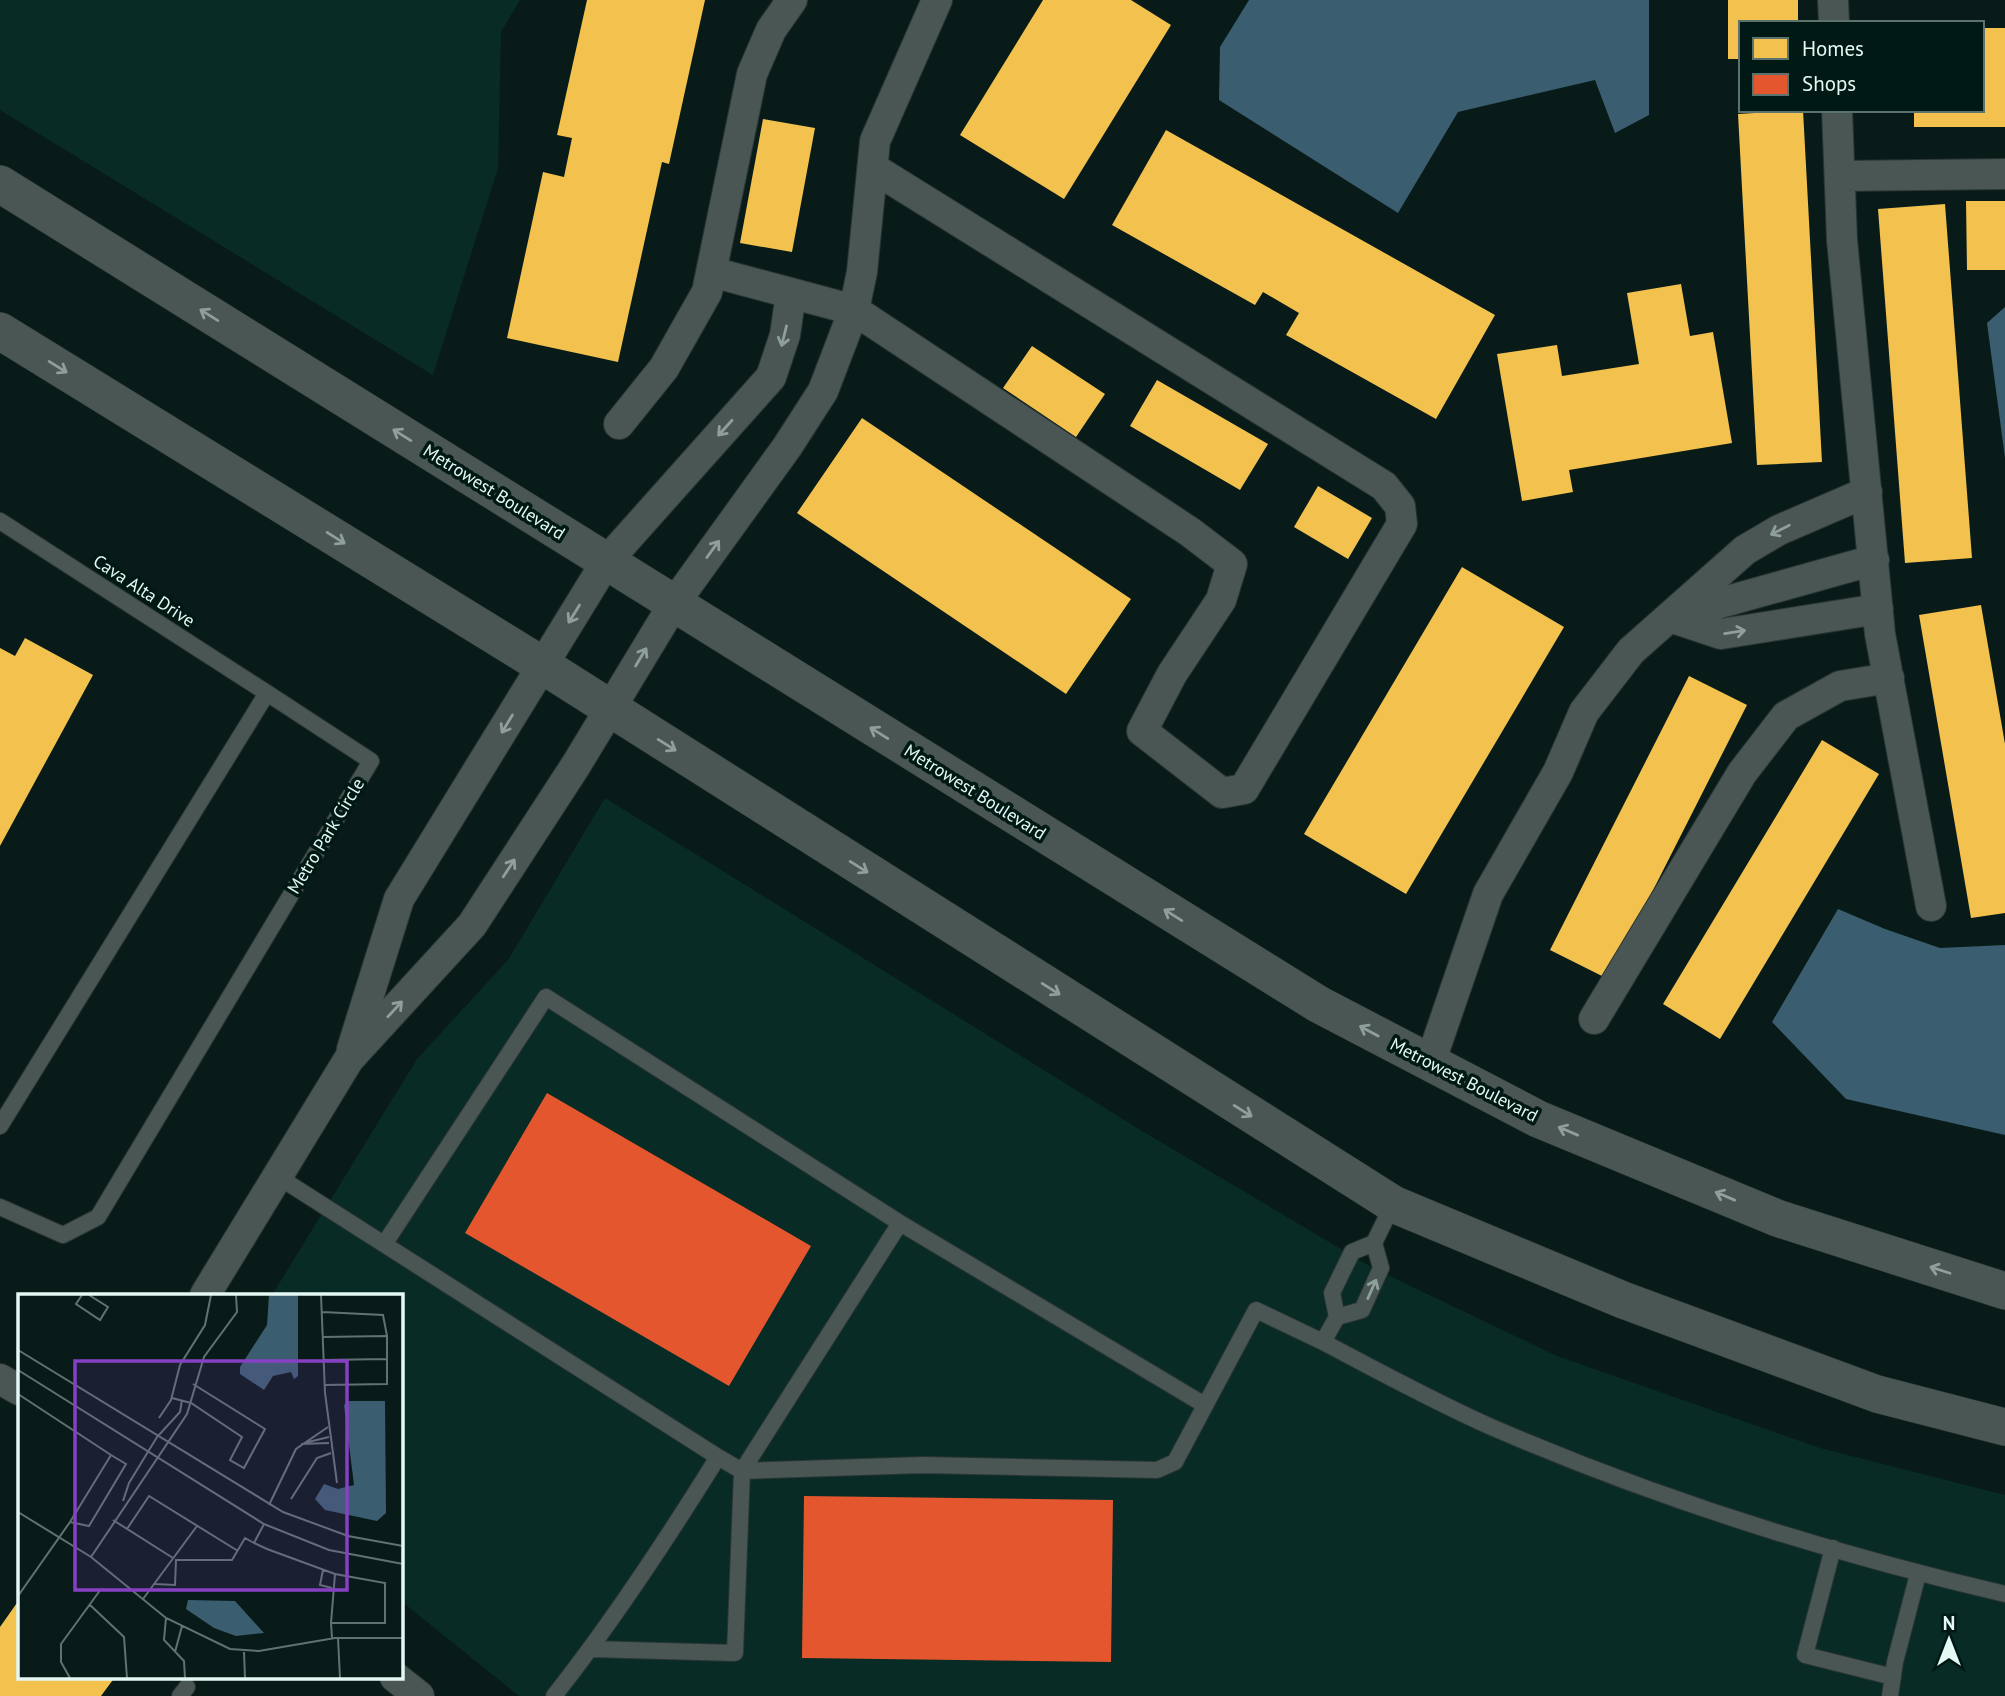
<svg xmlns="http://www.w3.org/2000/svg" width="2005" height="1696" viewBox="0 0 2005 1696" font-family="'PT Sans',sans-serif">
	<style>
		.built { fill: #082b26 }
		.water { fill: #3a5d6f }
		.homes { fill: #f2c14e }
		.shops { fill: #e4572e }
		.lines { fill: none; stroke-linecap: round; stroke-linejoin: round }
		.service-casing { stroke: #2a3534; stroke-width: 18 }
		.minor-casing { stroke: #2a3534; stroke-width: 32 }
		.tertiary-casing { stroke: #2a3534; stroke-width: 38 }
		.service { stroke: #495654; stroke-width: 16 }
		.minor { stroke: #495654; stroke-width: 30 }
		.tertiary { stroke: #495654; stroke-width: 37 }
		.oneway { stroke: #8f9f9c }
		.labels { text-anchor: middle; stroke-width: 7; stroke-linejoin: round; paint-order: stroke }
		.street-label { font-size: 18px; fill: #e4f8f4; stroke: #001915 }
		.inset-road { fill: none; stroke: #607371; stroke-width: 2 }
		.view { fill: #8640c4; fill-opacity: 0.15; stroke: #8640c4; stroke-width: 3.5 }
		.inset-edge { fill: none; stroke: #e4f8f4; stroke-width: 3.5 }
	</style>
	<rect width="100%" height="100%" fill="#081b19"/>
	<path class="built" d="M0 0H520L501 32 498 168 433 375 0 110Z
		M605 798 1142 1131 1373 1268 1557 1356 1820 1448 2005 1495V1696H519L401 1601V1295H272L417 1059 508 960Z"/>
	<path class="water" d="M1249 0H1649V115L1615 133 1595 80 1458 112 1398 213 1219 100 1220 47Z
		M2005 307V458L1987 323Z
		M1838 909 1885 929 1940 948 2005 945V1135L1846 1099 1772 1022Z"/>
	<path class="homes" d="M587 0H705L669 164 662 162 618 362 507 338 543 172 564 177 572 138 557 135Z
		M1043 0H1131L1171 25 1064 199 960 135Z
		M1728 0H1798V23H1741V59H1728Z
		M1982 28H2005V127H1914V110H1982Z
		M1803 110 1822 462 1757 465 1738 114Z
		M763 119 815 128 792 252 740 243Z
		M1166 130 1495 315 1436 419 1286 335 1299 313 1263 292 1255 305 1112 225Z
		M1966 201H2005V270H1967Z
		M1945 204 1972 558 1905 563 1878 209Z
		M1681 284 1690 336 1713 332 1732 443 1569 470 1573 492 1522 501 1497 354 1557 345 1562 376 1639 364 1627 293Z
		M1032 346 1105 394 1076 437 1003 388Z
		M1157 380 1268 444 1240 490 1130 426Z
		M862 418 1131 599 1066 694 797 513Z
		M1318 486 1372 518 1348 559 1294 527Z
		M1462 567 1564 627 1406 894 1304 834Z
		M1981 605 2005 744V913L1971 918 1919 615Z
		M25 638 93 675 0 846V648L15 656Z
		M1689 676 1747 705 1608 979 1550 950Z
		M1822 740 1879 774 1720 1039 1663 1004Z
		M19 1600V1677H115L101 1696H0V1627Z"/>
	<path class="shops" d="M547 1093 811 1246 729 1386 465 1233Z
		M804 1496 1113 1500 1111 1662 802 1658Z"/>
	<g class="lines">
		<g class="service-casing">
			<path id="service" d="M0 521 267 693
				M0 1126 267 693 371 761 98 1217 63 1235 0 1207
				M277 1176 718 1457
				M385 1243 546 997 900 1223 1203 1404
				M1374 1243 1352 1252 1332 1293 1337 1317 1323 1342C1378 1371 1433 1401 1489 1426 1655 1498 1829 1553 2005 1594
				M1337 1317 1362 1310 1381 1268 1374 1243 1393 1204
				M1833 1548 1805 1655 1893 1677
				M591 1649 735 1653 742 1471 923 1465 1157 1470 1175 1462 1256 1310 1323 1342
				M180 1696 187 1687
				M554 1696C614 1620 667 1539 718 1457L742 1471 900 1223
				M1890 1696 1895 1662 1918 1574"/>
		</g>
		<g class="minor-casing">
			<path id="minor" d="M1833 0 1834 23
				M1837 110 1842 240 1880 634 1931 906
				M1840 176 2005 174
				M712 272 854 310 1190 532 1232 564 1221 600 1172 674 1142 731 1222 793 1244 789 1402 524 1400 506 1384 486 873 168
				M619 424 664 368 707 292 752 74 771 30 792 0
				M1677 615 1874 560
				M1670 617 1721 634 1878 609
				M1594 1019 1742 773 1786 716 1840 686 1889 678
				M352 1049 399 899 606 562 771 377 785 335 791 293
				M1430 1063 1488 894 1558 772 1584 712 1631 651 1745 550 1779 530 1867 492
				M205 1295 349 1059 472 925 576 765 673 605 787 447 823 391 854 310 862 272 875 141 937 0
				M0 1379 19 1390
				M395 1677 419 1696"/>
		</g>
		<g class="tertiary-casing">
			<path id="tertiary" d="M0 184 1318 1004 1538 1119 1777 1218 2005 1291
				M0 331 542 665 1393 1204 1623 1300 1877 1394 2005 1427"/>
		</g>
		<use href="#service" class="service"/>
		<use href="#minor" class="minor"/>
		<use href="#tertiary" class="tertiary"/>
	</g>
	<defs><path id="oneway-shaft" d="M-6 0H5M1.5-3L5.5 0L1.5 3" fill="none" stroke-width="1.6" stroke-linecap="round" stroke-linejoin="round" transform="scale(1.75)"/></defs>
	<g class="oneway">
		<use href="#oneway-shaft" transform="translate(209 315) rotate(-148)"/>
		<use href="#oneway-shaft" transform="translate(784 336) rotate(104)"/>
		<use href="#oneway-shaft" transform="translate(58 367) rotate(32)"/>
		<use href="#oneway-shaft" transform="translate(725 428) rotate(132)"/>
		<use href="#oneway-shaft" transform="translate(402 435) rotate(-148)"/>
		<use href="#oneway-shaft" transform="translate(1780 530) rotate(153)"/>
		<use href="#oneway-shaft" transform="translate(336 538) rotate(32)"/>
		<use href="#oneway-shaft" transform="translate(713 549) rotate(-54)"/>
		<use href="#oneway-shaft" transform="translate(574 614) rotate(122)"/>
		<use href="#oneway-shaft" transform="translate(1735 632) rotate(-9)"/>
		<use href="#oneway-shaft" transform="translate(641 657) rotate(-59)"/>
		<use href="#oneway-shaft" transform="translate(507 724) rotate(121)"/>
		<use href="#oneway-shaft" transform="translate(879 733) rotate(-148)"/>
		<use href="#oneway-shaft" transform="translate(667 745) rotate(32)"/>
		<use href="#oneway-shaft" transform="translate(859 867) rotate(32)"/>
		<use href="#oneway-shaft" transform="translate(509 868) rotate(-57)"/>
		<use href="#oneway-shaft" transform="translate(1173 915) rotate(-148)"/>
		<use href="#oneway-shaft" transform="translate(1051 989) rotate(32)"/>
		<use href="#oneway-shaft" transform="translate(395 1009) rotate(-47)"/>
		<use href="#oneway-shaft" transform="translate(1369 1031) rotate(-152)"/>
		<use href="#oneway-shaft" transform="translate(1243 1111) rotate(32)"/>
		<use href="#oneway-shaft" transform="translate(1568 1131) rotate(-157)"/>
		<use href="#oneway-shaft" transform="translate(1725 1196) rotate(-157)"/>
		<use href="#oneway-shaft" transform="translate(1940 1270) rotate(-162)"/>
		<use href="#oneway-shaft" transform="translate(1372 1289) rotate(-66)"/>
	</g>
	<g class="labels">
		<g class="street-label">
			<text transform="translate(494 492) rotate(32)" y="6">Metrowest Boulevard</text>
			<text transform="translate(144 591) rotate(33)" y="6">Cava Alta Drive</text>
			<text transform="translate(975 792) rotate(32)" y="6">Metrowest Boulevard</text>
			<text transform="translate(326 836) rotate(-59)" y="6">Metro Park Circle</text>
			<text transform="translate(1464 1080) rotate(27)" y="6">Metrowest Boulevard</text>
		</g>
	</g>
	<g transform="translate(18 1294)">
		<rect width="385" height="385" fill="#081b19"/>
		<path d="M251 1H280V82L276 85 273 78 255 82 246 96 222 80V73L249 31ZM330 107H367L368 219 359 227 307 216 297 205 306 190 320 195 336 191 326 111ZM170 306 217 307 246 339 218 342 196 334 168 315Z" fill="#3a5d6f"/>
		<path class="inset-road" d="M64 1 58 10 82 26 90 13 71 1M303 1 307 99 319 189M304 18 365 21 369 42M304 43 369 42V90L306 91M0 56 265 218 330 242 385 252M305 66 369 65M0 76 246 230 311 256 385 270M0 100 93 161M154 104 173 109 224 143 212 166 226 174 247 135 175 90M141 124 153 106 162 71 187 31 193 1M286 149 311 143M283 150 311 149M273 205 299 164 313 159M105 207 111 189 139 143 162 118 164 106M251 211 278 155 310 133M0 218 73 263 148 324 212 355 241 357 317 344H385M95 226 155 264M246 230 236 249 249 255 317 280 367 289V329H313L314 344M109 235 131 202 220 257M73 263 169 120 186 63 219 18 218 1M305 276 302 291 314 294M137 290 157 291 158 266H214L227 244 236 249M0 302 52 228 71 232 108 170 93 161 52 228M125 305 179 232M71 310 106 343 109 384M148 324 146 346 166 367 167 384M313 329 317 280M320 344 322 384M157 358 164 332M226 358 227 384M52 384 43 368V350L83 295"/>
		<path class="view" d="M57 67H329V296H57Z"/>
		<rect width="385" height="385" class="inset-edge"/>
	</g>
	<rect x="1739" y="21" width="245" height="91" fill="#001915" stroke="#5b726e" stroke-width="2"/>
	<rect x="1753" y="38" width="35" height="21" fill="#f2c14e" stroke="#5b726e" stroke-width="2"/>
	<text x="1802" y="56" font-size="21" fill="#e4f8f4">Homes</text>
	<rect x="1753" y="74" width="35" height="21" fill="#e4572e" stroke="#5b726e" stroke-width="2"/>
	<text x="1802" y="91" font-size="21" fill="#e4f8f4">Shops</text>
	<g transform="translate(1949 1640)" stroke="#001915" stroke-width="5" paint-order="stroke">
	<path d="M0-5L12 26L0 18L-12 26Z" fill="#e4f8f4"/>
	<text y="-10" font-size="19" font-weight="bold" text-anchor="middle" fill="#e4f8f4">N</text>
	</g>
</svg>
